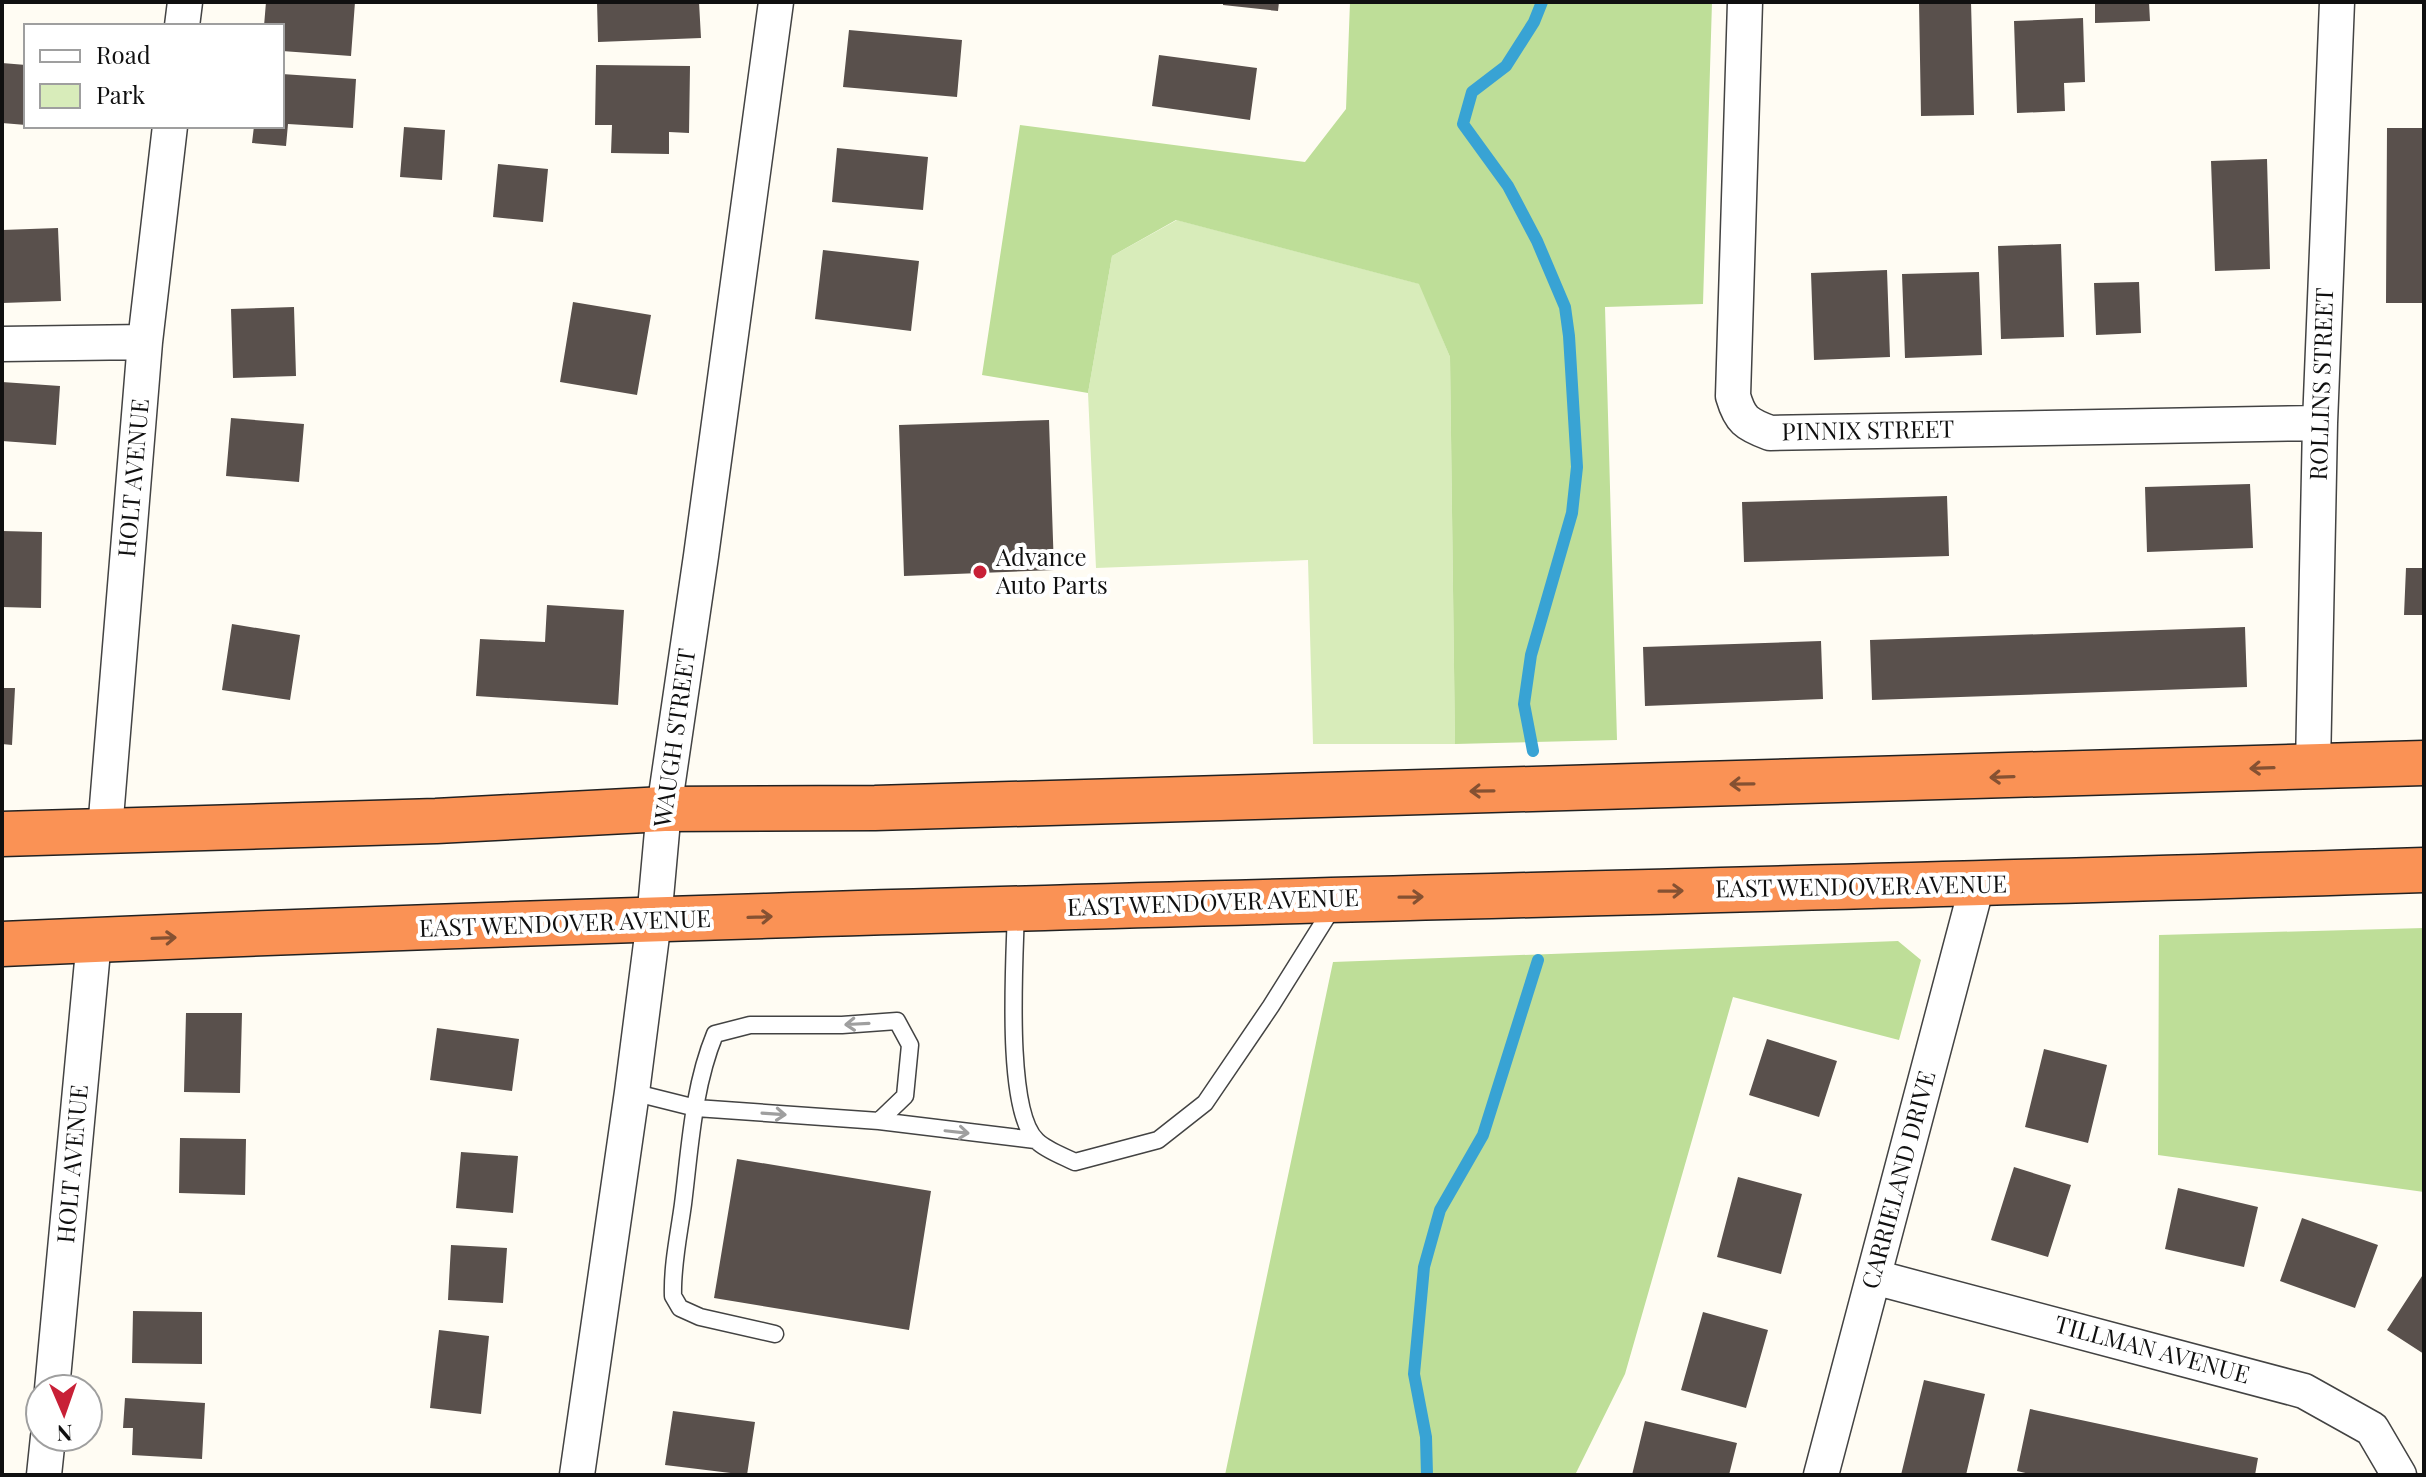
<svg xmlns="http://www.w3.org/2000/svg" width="2426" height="1477" viewBox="0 0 2426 1477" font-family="'Playfair Display',serif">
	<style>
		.green { fill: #d8ecba }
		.forest { fill: #bede98 }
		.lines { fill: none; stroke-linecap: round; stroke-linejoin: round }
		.stream { stroke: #38a3d4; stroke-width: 12 }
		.building { fill: #59504c }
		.lane-casing { stroke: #434343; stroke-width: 19 }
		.street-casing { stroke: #434343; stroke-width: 37 }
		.highway-casing { stroke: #212121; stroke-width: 47 }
		.lane { stroke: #fff; stroke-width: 16 }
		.street { stroke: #fff; stroke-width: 34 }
		.highway { stroke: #fa9255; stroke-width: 44 }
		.oneway { stroke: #855132 }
		.oneway2 { stroke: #9f9f9f }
		.poi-dot { fill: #c82037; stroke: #fff; stroke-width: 3 }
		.labels { text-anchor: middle; stroke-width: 8; stroke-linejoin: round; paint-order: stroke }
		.street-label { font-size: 24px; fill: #101010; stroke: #fff }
		.poi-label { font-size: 24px; fill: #101010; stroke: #fff; text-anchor: start }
	</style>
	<rect width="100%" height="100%" fill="#fffcf3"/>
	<path class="green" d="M1177 220 1420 284 1450 357 1455 744H1313L1308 560 1096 568 1088 393 1112 256Z"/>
	<path class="forest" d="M1350 2H1712L1703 304 1605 307 1617 740 1455 744 1450 357 1419 284 1176 220 1112 256 1088 393 982 375 1020 125 1305 162 1346 109Z
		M2424 928V1192L2158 1155 2159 935Z
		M1898 941 1921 960 1899 1040 1733 997 1625 1374 1575 1475H1225L1333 962Z"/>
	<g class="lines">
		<path class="stream" d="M1533 751 1524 704 1531 655 1572 513 1577 467 1569 336 1565 307 1537 241 1508 186 1463 124 1472 92 1506 66 1534 22 1542 2
			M1427 1475 1426 1437 1414 1374 1424 1267 1440 1210 1483 1135 1538 960"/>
	</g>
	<path class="building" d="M266 2H355L351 56 282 51V26H264Z
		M597 2H699L701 38 598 42Z
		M1223 2H1279L1278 11 1223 5Z
		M1919 2H1971L1974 115 1921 116Z
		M2095 2H2149L2150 21 2095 23Z
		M2083 18 2085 82 2064 83 2065 111 2017 113 2014 21Z
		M849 30 962 40 957 97 843 87Z
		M1159 55 1257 68 1250 120 1152 106Z
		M2 63 26 65V125L2 123Z
		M596 65 690 66 689 133 669 132V154L611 153 612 125H595Z
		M282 74 356 79 353 128 288 124 286 146 252 143 254 126H282Z
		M404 127 445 130 442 180 400 177Z
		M2387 128H2424V303H2386Z
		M837 148 928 157 923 210 832 202Z
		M2267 159 2270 269 2215 271 2211 161Z
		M498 164 548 169 543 222 493 217Z
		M58 228 61 301 2 303V230Z
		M2061 244 2064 337 2001 339 1998 246Z
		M823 250 919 261 911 331 815 319Z
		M1887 270 1890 357 1814 360 1811 273Z
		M1979 272 1982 355 1905 358 1902 274Z
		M2139 282 2141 333 2096 335 2094 283Z
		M573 302 651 315 637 395 560 382Z
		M294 307 296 376 233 378 231 309Z
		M2 382 60 386 56 445 2 441Z
		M231 418 304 424 299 482 226 476Z
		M1049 420 1054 570 904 576 899 425Z
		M2250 484 2253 548 2147 552 2145 487Z
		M1947 496 1949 556 1744 562 1742 502Z
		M2 531 42 532 41 608 2 607Z
		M2406 568H2424V615H2404Z
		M547 605 624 610 618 705 476 696 480 639 545 642Z
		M232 624 300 635 290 700 222 690Z
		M2245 627 2247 687 1872 700 1870 640Z
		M1821 641 1823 699 1645 706 1643 647Z
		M2 688H15L12 745 2 744Z
		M186 1013H242L240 1093 184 1092Z
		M437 1028 519 1039 512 1091 430 1080Z
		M1767 1039 1837 1061 1819 1117 1749 1095Z
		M2044 1049 2107 1065 2088 1143 2025 1127Z
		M180 1138 246 1139 245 1195 179 1193Z
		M461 1152 518 1156 513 1213 456 1208Z
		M737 1159 931 1191 909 1330 714 1298Z
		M2014 1167 2071 1185 2048 1257 1991 1240Z
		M1738 1177 1802 1194 1781 1274 1717 1257Z
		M2178 1188 2258 1207 2244 1267 2165 1249Z
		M2302 1218 2378 1245 2355 1308 2280 1281Z
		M451 1245 507 1248 503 1303 448 1300Z
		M2424 1273V1354L2387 1330Z
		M133 1311 202 1312V1364L132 1363Z
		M1703 1312 1768 1330 1746 1408 1681 1390Z
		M439 1330 489 1336 481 1414 430 1408Z
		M1924 1380 1985 1394 1966 1475H1901Z
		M125 1398 205 1403 202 1459 132 1455 133 1428H123Z
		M2030 1409 2258 1458 2255 1475H2034L2017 1471Z
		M673 1411 755 1422 747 1475 665 1465Z
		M1645 1421 1737 1443 1729 1475H1632Z"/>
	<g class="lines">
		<g class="lane-casing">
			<path id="lane" d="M1016 909C1015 956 1004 1111 1037 1141 1046 1150 1063 1156 1075 1162L1158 1140 1205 1103 1271 1006 1333 907
				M632 1092 696 1108 879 1121 905 1096 910 1045 897 1021 842 1025H750L715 1034C693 1087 690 1148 683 1204 679 1234 672 1265 673 1296L680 1308 700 1317 775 1334
				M879 1121 1035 1140"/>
		</g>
		<g class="street-casing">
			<path id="street" d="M1745 2 1733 396C1740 420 1746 424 1770 433L2320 423
				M182 26 185 2
				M2 344 145 342
				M2313 767 2320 423 2337 2
				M105 830 145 342 170 126
				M1874 1277 2304 1391 2372 1429 2399 1475
				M52 1389 94 940
				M44 1475 48 1437
				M577 1475 632 1092 654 920 664 809 701 556 776 2
				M1821 1475 1977 885"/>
		</g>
		<g class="highway-casing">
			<path id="highway" d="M2 834 436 821 664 809 875 808 2424 763
				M2 944C809 908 1617 896 2424 870"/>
		</g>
		<use href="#lane" class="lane"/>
		<use href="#street" class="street"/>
		<use href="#highway" class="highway"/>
	</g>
	<defs><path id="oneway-shaft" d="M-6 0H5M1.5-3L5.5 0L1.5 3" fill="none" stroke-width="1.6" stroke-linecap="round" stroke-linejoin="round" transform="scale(2)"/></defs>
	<g class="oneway">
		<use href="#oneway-shaft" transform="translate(2262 768) rotate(178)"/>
		<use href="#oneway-shaft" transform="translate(2002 777) rotate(178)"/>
		<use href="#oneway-shaft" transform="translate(1742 784) rotate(179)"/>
		<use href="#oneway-shaft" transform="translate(1482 791) rotate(179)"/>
		<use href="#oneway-shaft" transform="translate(1671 891) rotate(-1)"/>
		<use href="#oneway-shaft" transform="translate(1411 897) rotate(-1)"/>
		<use href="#oneway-shaft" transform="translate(760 917) rotate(-2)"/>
		<use href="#oneway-shaft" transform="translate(164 938) rotate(-2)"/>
	</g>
	<g class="oneway2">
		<use href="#oneway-shaft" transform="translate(857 1024) rotate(177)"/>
		<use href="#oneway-shaft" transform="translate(774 1114) rotate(4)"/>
		<use href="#oneway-shaft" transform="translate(957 1132) rotate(6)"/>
	</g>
	<circle class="poi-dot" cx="980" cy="572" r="8"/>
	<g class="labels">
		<g class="street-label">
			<text transform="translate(2322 384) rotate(-88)" y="8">ROLLINS STREET</text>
			<text transform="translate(1868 431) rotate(-1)" y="8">PINNIX STREET</text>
			<text transform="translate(134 478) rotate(-85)" y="8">HOLT AVENUE</text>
			<text transform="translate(675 738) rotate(-82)" y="8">WAUGH STREET</text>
			<text transform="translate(1861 887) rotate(-1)" y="8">EAST WENDOVER AVENUE</text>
			<text transform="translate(1213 903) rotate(-2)" y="8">EAST WENDOVER AVENUE</text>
			<text transform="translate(565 924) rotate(-2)" y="8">EAST WENDOVER AVENUE</text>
			<text transform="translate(73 1164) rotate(-85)" y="8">HOLT AVENUE</text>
			<text transform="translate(1899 1180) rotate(-75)" y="8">CARRIELAND DRIVE</text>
			<text transform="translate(2152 1350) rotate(15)" y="8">TILLMAN AVENUE</text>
		</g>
		<g class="poi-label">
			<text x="996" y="566">Advance<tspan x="996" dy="28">Auto Parts</tspan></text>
		</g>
	</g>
	<rect width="2426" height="1477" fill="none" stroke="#101010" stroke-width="8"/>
	<rect x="24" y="24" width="260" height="104" fill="#ffffff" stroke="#9f9f9f" stroke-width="2"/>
	<rect x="40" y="50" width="40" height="12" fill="#ffffff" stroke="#9f9f9f" stroke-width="2"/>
	<text x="96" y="64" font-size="24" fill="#101010">Road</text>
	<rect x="40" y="84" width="40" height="24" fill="#d8ecba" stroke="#9f9f9f" stroke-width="2"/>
	<text x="96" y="104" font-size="24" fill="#101010">Park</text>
	<g transform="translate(64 1413) rotate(178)"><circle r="38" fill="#ffffff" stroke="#9f9f9f" stroke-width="2"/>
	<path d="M0-6L14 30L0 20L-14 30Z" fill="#c82037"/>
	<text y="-12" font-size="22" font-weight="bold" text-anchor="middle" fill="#101010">N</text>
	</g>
</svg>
